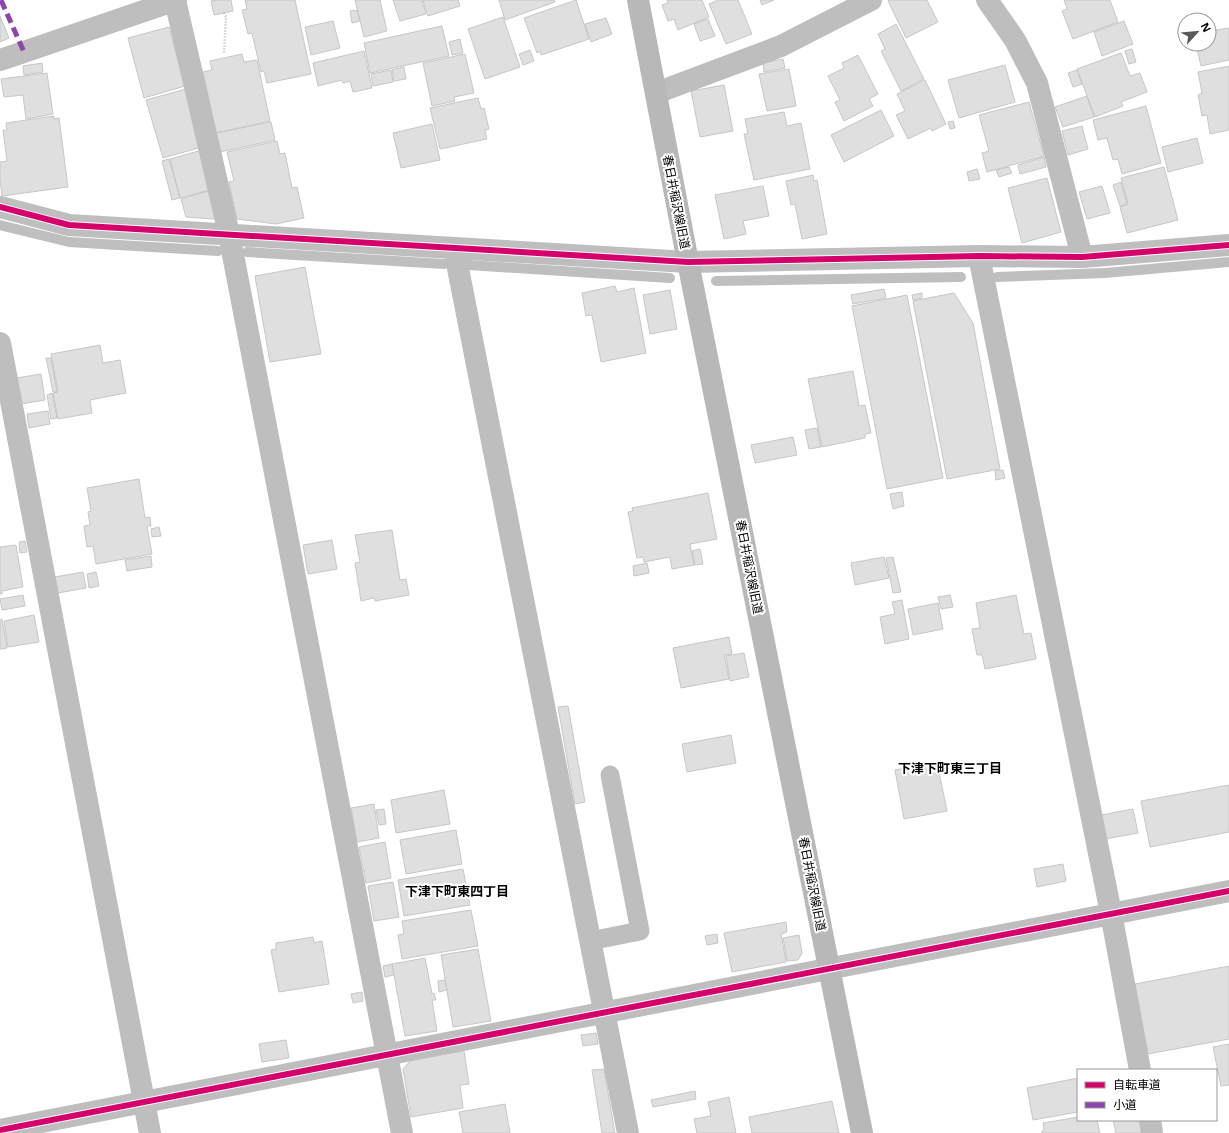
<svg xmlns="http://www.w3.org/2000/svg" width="1229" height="1133" viewBox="0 0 1229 1133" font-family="'Open Sans','Noto Sans JP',sans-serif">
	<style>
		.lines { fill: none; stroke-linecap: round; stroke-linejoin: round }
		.stream { stroke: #bfbfbf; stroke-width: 10 }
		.building { fill: #dfdfdf; stroke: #c7c7c7 }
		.path { stroke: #b9b9b9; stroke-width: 2.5; stroke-dasharray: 1 2; stroke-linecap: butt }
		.lane { stroke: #bebebe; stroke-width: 19 }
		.street { stroke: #bebebe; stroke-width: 22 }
		.secondary { stroke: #b8b8b8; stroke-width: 22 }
		.quiet { stroke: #8e44ad; stroke-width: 5; stroke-dasharray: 10 5; stroke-linecap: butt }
		.cycleway-casing { stroke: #fff; stroke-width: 8 }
		.cycleway { stroke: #d6006c; stroke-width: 6 }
		.labels { text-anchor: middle; stroke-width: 4; stroke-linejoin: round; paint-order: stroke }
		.street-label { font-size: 12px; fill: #000; stroke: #fff }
		.neighbourhood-label { font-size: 13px; font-weight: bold; fill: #000; stroke: #fff }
	</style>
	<rect width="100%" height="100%" fill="#fff"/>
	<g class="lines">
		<path class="stream" d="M0 225 69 242 218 251
			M247 252 444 264
			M469 265 670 278
			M997 277 1105 273 1229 262
			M716 281 961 277"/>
	</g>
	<path class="building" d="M218 0H231L233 11 214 15 211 1Z
		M245 0H295L311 74 267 83 264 71 261 72 252 33 248 34 242 10 247 9Z
		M355 0H380L387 31 364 37Z
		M393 0H422L426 14 400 21Z
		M423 0H458L460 6 428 16Z
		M499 0H554L555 2 505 20Z
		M576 0 589 39 541 55 540 51 537 53 524 18Z
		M667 0H702L709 17 678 30 674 19 668 21 662 5 668 3Z
		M718 0H738L752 34 726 44 709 4Z
		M760 0H774L762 5Z
		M889 0H927L938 22 906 38 888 1Z
		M1064 0H1110L1118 22 1073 39 1062 11 1067 9Z
		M357 10 360 21 352 23 350 11Z
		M0 16 9 38 0 42Z
		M503 17 520 67 485 79 468 29Z
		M606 18 612 34 591 42 585 24Z
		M708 19 715 36 700 41 694 24Z
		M333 21 340 48 311 55 305 27Z
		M1124 21 1133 44 1102 56 1094 32Z
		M896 24 924 79 901 91 881 51 885 49 878 34Z
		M442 26 449 56 370 73 364 43Z
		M169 27 185 86 144 98 128 38Z
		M1229 28V60L1201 66 1196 44H1209V37H1211L1210 31Z
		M460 39 463 53 452 55 449 42Z
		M1132 49 1136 62 1129 64 1125 51Z
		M530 50 534 61 523 65 519 54Z
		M364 51 372 88 353 92 350 81 343 83 342 80 318 86 313 63Z
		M1121 53 1130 76 1140 73 1147 92 1121 102 1123 106 1095 117 1077 69Z
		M242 54 244 62 257 60 270 121 216 133 203 72 212 70 210 61Z
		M465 54 474 93 454 97 455 101 432 106 423 63Z
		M858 55 878 94 869 99 873 106 844 121 835 102 840 100 828 76 844 68 842 63Z
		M783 59 785 68 764 72 763 63Z
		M42 63 43 72 24 75 23 66Z
		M1005 65 1015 102 959 118 948 80Z
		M1229 66V130L1210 134 1207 115 1202 116 1198 95 1202 93 1198 72Z
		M404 67 406 79 394 81 392 70Z
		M789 69 796 106 767 111 759 74Z
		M391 70 393 82 373 86 371 74Z
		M1077 70 1082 84 1073 87 1068 73Z
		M47 73 53 114 26 119 23 95 4 97 1 79Z
		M925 80 946 124 932 131 931 128 908 139 896 115 905 111 897 94Z
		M724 85 733 131 700 137 691 91Z
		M186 89 202 147 163 158 146 100Z
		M1087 96 1094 117 1063 127 1055 107Z
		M478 98 481 109 484 108 489 129 485 130 487 139 440 149 430 108Z
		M1029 102 1044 156 987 172 982 153 989 151 979 115Z
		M1146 106 1161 163 1122 174 1118 159 1113 160 1107 138 1098 140 1093 120Z
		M881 110 894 136 844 162 831 135Z
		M784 112 787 126 801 123 810 169 754 180 744 134H748L745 119Z
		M54 116V119L59 118 68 187 2 196 0 180V162L7 161 3 130H7L6 123Z
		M953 121 955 128 950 129 948 122Z
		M271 122 275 140 220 152 216 133Z
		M432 124 440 160 401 168 393 133Z
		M1082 126 1088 149 1068 155 1062 131Z
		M1197 138 1203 163 1168 172 1162 147Z
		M277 141 280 154 285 153 292 188 297 187 304 218 276 224 237 219 229 182 234 181 227 152Z
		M202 150 213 189 180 198 170 159Z
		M1044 157 1046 167 1020 174 1018 165Z
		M169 159 180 198 172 200 162 161Z
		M1009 167 1012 173 999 177 996 170Z
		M1164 167 1178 220 1127 233 1120 207 1128 204 1121 178Z
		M977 169 980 179 969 181 967 172Z
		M813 175 814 181 817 180 827 234 802 239 795 204 791 205 786 181Z
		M1047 178 1061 232 1022 243 1008 188Z
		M1121 182 1127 204 1120 206 1113 185Z
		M763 186 769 216 743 221 746 234 724 239 715 195Z
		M1102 186 1110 213 1087 219 1079 192Z
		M212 190 219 215 213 219 186 217 181 199Z
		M305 267 321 354 270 362 255 276Z
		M615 286 617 292 634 288 646 353 601 362 592 315 586 316 582 293Z
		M884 289 886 298 853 304 851 295Z
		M670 290 677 329 650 334 643 295Z
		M922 293V298L913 300 912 295Z
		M954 293 973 323 1000 469 947 479 913 301Z
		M907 295 943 478 887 489 852 306Z
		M100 345 103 363 120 360 126 393 90 400 92 413 58 419 53 393 58 392 51 354Z
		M46 358H51L57 392H53Z
		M853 371 859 406 865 405 871 433 865 434V438L822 447 808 379Z
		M41 374 45 400 21 404 16 378Z
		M52 393 57 418 51 419 47 395Z
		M48 411 50 424 29 428 27 414Z
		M817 428 821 447 809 449 805 430Z
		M793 437 797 455 755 463 751 445Z
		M1003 470 1005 478 996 480 995 471Z
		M139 479 145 518 150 517 151 526H147L152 554 96 564 93 546 87 547 84 526 90 525 88 512 91 511 87 488Z
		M902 492 904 506 893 509 890 494Z
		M708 493 717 539 690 544 694 565 672 569 670 557 644 562 643 557 637 558 628 512 633 511 632 508Z
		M159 527 161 536 152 537 151 529Z
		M392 530 400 580 406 579 409 595 375 601 374 598 361 601 355 563 360 562 355 535Z
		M332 540 337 569 308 574 303 545Z
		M25 541 27 552 20 553 19 542Z
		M16 545 23 587 2 591V594H0V547Z
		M700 549 703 564 695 565 692 551Z
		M151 556 152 567 127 571 125 560Z
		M884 557 889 578 855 585 851 563Z
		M893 557 901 592 893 593 886 558Z
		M647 563 649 573 634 576 633 566Z
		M83 572 86 588 58 593 55 577Z
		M96 572 99 586 89 588 87 574Z
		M23 595 25 606 2 610 0 599Z
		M950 595 953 607 941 609 938 597Z
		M1016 595 1024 634 1031 633 1036 659 985 669 982 655H977L972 629 980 628 976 603Z
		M902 600 909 639 885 644 880 617 895 614 892 602Z
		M938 603 943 629 913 635 908 609Z
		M34 615 39 642 8 647 4 621Z
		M2 619 7 648 0 649V620Z
		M729 637 732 654 724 655 729 679 681 688 673 648Z
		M744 653 749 677 730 681 726 656Z
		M568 706 585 802 575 804 558 707Z
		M731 735 736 763 687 772 682 744Z
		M937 762 947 811 904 819 895 770Z
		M1229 785V832L1150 847 1141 801Z
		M444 790 450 824 396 833 391 800Z
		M374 804 379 838 357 842 351 808Z
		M384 809 386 824 379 825 376 810Z
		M1133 809 1138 833 1106 839 1101 815Z
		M456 830 462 864 406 874 400 840Z
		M385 842 391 878 366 883 359 847Z
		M1063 864 1066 881 1037 887 1034 869Z
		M463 869 470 905 404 916 398 880Z
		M393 882 399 917 374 921 368 886Z
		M471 910 478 946 402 959 398 935 404 934 402 921Z
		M786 922 787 932 781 934 786 962 732 972 724 933Z
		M717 934 718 943 707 945 705 936Z
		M799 935 802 953 798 960 787 961 783 938Z
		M313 937 314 943 322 941 329 984 279 992 271 950 276 949V943Z
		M478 949 491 1021 453 1027 441 955Z
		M425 958 432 994 434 993 436 1000H432L437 1031 405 1036 392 964Z
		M392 964 394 975 385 977 383 966Z
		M1229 966V1039L1148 1054 1135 984Z
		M445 980 447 990 439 992 438 981Z
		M362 992 363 1001 353 1003 351 994Z
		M596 1033 598 1044 583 1046 581 1035Z
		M286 1040 289 1058 262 1062 259 1044Z
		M1229 1044V1085L1221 1086 1213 1047Z
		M464 1051 469 1084 460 1085 463 1108 411 1117 403 1069 412 1059Z
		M604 1069 615 1133H602L592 1070Z
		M1078 1078V1112L1033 1120 1027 1088Z
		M695 1091 696 1099 653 1107 651 1100Z
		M729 1097 736 1133H697L694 1119 711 1116 708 1102Z
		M832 1101 839 1133H752L749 1117Z
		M505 1104 510 1133H463L459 1112Z
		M1078 1117V1120H1097L1100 1133H1042V1131L1044 1130 1043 1123Z
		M1113 1120H1141L1143 1133H1116Z"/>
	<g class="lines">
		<path class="path" d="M224 13 226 17 224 53"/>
		<path class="lane" d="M590 941 640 931 610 775"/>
		<path class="street" d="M175 0 229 234 402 1133
			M987 0 1015 40 1037 83 1082 257
			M0 60 176 0
			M656 93 781 46 871 0
			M0 207 69 225 688 262 979 256 1082 257 1229 245
			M454 248 628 1133
			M979 256 1111 913 1140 1070
			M0 343 150 1133
			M1150 1120 1152 1133
			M0 1130 1229 891"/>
		<path class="secondary" d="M638 0 688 262 862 1133"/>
		<path class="quiet" d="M1 0 24 52"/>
		<g class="cycleway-casing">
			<path id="cycleway" d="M0 207 69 225 688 262 979 256 1082 257 1229 245
				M0 1130 1229 891"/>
		</g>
		<use href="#cycleway" class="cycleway"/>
	</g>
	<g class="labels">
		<g class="street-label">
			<text transform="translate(676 202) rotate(79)" y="4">春日井稲沢線旧道</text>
			<text transform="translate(749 567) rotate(79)" y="4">春日井稲沢線旧道</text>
			<text transform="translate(812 884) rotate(79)" y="4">春日井稲沢線旧道</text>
		</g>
		<g class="neighbourhood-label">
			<text x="950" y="773">下津下町東三丁目</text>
			<text x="457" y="896">下津下町東四丁目</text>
		</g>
	</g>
	<rect x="1077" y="1069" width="140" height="52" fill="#ffffff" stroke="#999999"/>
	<rect x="1085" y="1082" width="20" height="6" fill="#d6006c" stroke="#999999"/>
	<text x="1113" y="1089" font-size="12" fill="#000000">自転車道</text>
	<rect x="1085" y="1102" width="20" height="6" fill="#8e44ad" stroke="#999999"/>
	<text x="1113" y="1109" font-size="12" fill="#000000">小道</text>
	<g transform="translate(1197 32) rotate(63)"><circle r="19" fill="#ffffff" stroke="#999999"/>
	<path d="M0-3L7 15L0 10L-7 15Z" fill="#595959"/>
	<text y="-6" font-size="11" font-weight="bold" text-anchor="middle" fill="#000000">N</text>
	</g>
</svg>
